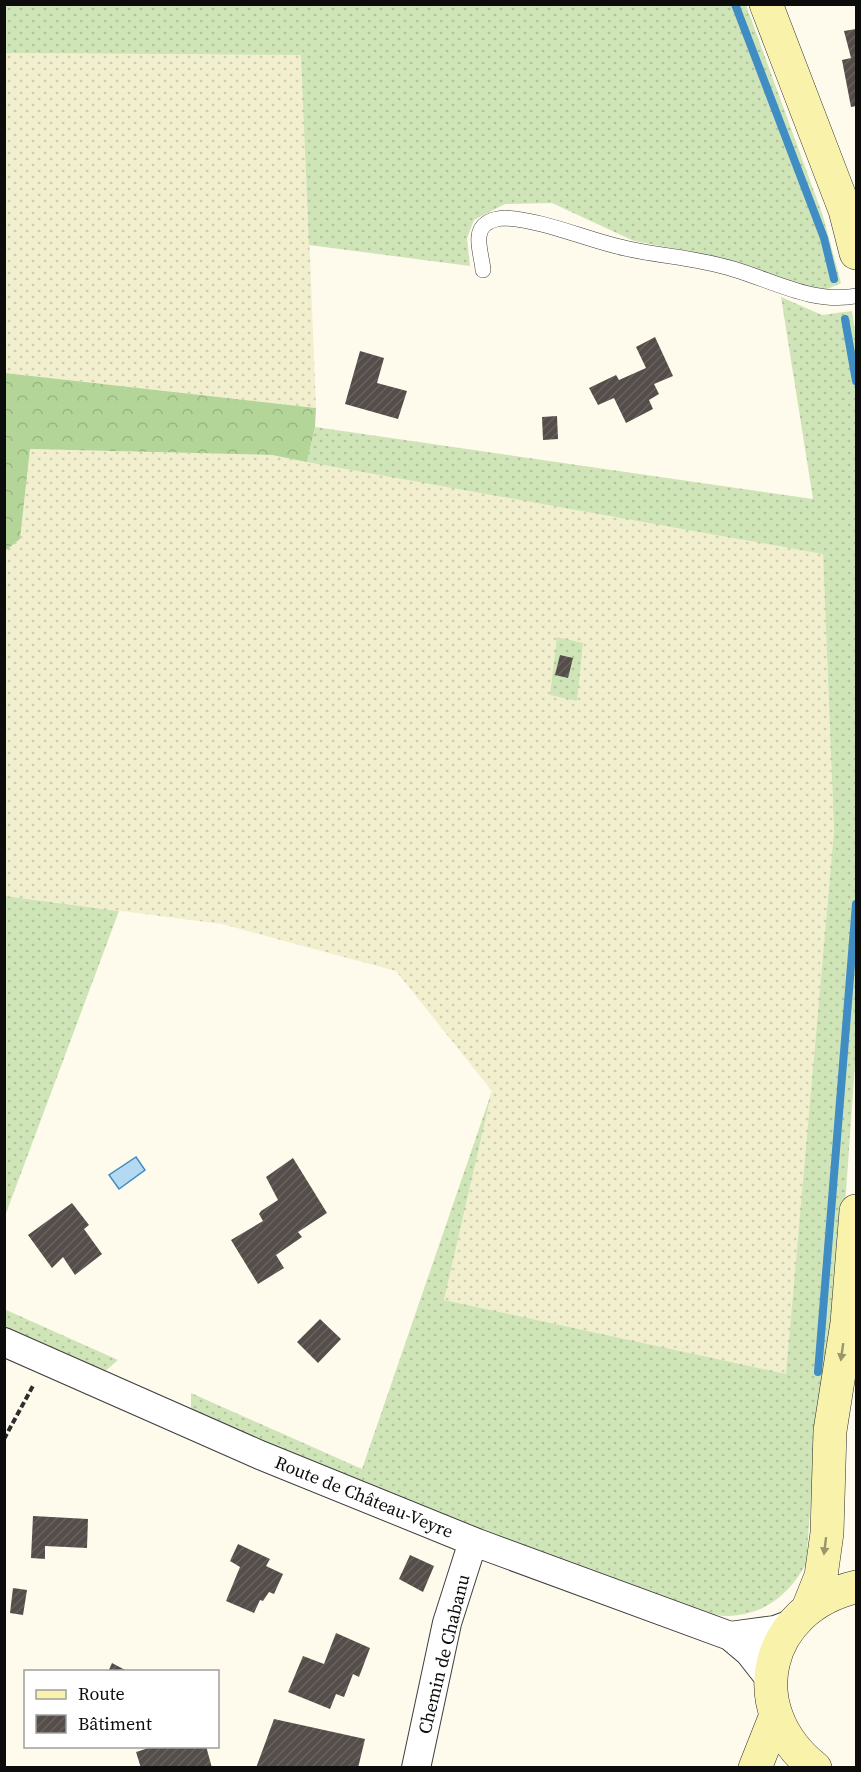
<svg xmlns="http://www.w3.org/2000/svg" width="861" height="1772" viewBox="0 0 861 1772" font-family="'Source Serif 4',serif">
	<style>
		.farmland { fill: url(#farmland-dots) }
		.grass { fill: url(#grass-dots) }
		.forest { fill: url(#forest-crowns) }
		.water { fill: #b4daf2; stroke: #408dc4; stroke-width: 1.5 }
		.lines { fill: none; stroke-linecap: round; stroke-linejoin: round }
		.stream { stroke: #408dc4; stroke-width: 8 }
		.building { fill: url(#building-hatch) }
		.lane-casing { stroke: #3f3f3f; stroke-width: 16 }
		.street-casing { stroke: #3f3f3f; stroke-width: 30 }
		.secondary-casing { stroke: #2e2e2e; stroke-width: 34 }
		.path { stroke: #2e2e2e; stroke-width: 4; stroke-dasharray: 6 3; stroke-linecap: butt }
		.lane { stroke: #fff; stroke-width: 15 }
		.street { stroke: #fff; stroke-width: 28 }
		.secondary { stroke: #f9f2ab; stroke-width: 33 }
		.oneway { fill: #9a966b }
		.labels { text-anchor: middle; stroke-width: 6; stroke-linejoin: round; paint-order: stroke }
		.street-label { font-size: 18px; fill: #0c0c0c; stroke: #fff }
	</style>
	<defs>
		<pattern id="farmland-dots" width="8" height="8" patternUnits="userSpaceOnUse" patternTransform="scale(1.5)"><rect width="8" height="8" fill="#f2efce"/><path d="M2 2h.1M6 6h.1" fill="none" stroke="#ceccb0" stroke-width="1.8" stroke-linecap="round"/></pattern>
		<pattern id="grass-dots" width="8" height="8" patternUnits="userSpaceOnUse" patternTransform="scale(1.5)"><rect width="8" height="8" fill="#cfe5b8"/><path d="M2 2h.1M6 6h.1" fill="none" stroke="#b1c39d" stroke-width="1.8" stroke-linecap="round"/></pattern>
		<pattern id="forest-crowns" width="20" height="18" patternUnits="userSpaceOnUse" patternTransform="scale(1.5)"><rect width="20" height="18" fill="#b3d598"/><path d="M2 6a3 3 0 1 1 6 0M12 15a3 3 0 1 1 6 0" fill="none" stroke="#99b682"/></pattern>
		<pattern id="building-hatch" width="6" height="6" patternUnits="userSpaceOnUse" patternTransform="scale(1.5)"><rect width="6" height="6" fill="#544d49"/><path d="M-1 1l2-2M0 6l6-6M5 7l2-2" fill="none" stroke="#68625f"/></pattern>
	</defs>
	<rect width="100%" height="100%" fill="#fefaec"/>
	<path class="farmland" d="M5 53 302 55 316 408 5 373Z
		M30 449 272 455 823 553 834 831 787 1375 444 1300 492 1091 396 971 222 924 5 896V551L20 539Z"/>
	<path class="grass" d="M5 5H746L823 216 841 283 823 291 719 257 634 241 552 203 505 204 474 220 467 238 470 266 309 245 301 55 5 53Z
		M781 297 822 315 852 311 856 337V1049L839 1292 818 1409 806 1564C789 1595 764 1615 727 1616 712 1616 694 1609 680 1606L340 1481 191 1414V1393L362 1469 492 1091 444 1300 786 1374 834 831 823 554 307 462 315 427 813 499Z
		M557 637 583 643 577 701 550 695Z
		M5 896 119 911 5 1216 4 896Z
		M4 1309 118 1360 103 1373 5 1332Z"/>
	<path class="forest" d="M5 373 316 408 315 427 307 462 272 455 30 449 20 539 5 551Z"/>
	<path class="water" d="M136 1157 145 1170 119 1189 109 1175Z"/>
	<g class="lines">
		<path class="stream" d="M735 4 824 238 834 279
			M845 319 856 381
			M818 1372 856 904"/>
	</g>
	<path class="building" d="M856 29V106L851 107 842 60 851 58 844 31Z
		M655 337 673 376 654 384 659 394 649 400 653 409 626 423 614 398 598 405 589 388 616 375 619 380 646 368 636 347Z
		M360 351 384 358 377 383 407 391 398 419 345 404Z
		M557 416 558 439 543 440 542 417Z
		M560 655 573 658 568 678 555 675Z
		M293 1158 327 1213 298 1232 302 1237 276 1255 284 1268 258 1284 231 1240 263 1221 259 1214 261 1211 278 1200 266 1177Z
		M72 1203 89 1225 84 1229 102 1254 75 1275 63 1257 52 1268 28 1235Z
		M320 1319 341 1339 318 1363 297 1342Z
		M33 1516 88 1519 87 1548 45 1546V1559L31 1558Z
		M238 1544 270 1559 266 1566 283 1574 274 1594 269 1592 263 1601 260 1600 254 1613 226 1601 240 1567 230 1561Z
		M410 1555 434 1566 423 1592 399 1579Z
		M13 1588 27 1590 23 1615 10 1613Z
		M336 1633 370 1648 359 1677 353 1674 344 1697 336 1694 330 1709 288 1692 303 1656 324 1664Z
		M112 1663 129 1672H108Z
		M274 1719 365 1739 358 1768H256Z
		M155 1746H206L212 1768H141L136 1752Z"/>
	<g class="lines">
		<g class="lane-casing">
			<path id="lane" d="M483 270C482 255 472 232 487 223 491 220 500 218 505 218 542 220 580 237 616 246 654 256 695 257 733 269 774 281 813 304 856 296"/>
		</g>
		<g class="street-casing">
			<path id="street" d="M4 1342 260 1455 477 1543 730 1636
				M771 1680 749 1652 730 1636 775 1630 791 1624
				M416 1768 447 1623 469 1554 477 1543"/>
		</g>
		<g class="secondary-casing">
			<path id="secondary" d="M766 4 845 210 856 253
				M809 1606 821 1576 827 1533 830 1431 847 1323 856 1211
				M755 1768 776 1715
				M815 1768C740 1708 765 1608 856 1587"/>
		</g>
		<path class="path" d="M4 1439 34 1384"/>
		<use href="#lane" class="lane"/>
		<use href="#street" class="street"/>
		<use href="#secondary" class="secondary"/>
	</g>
	<defs><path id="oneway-solid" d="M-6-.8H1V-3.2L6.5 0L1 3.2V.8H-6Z" transform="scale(1.5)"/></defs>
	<g class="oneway">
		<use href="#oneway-solid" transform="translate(842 1352) rotate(98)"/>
		<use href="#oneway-solid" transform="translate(825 1546) rotate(97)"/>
	</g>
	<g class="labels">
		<g class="street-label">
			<text transform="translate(364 1497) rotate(22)" y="6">Route de Château-Veyre</text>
			<text transform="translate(444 1654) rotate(-76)" y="6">Chemin de Chabanu</text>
		</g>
	</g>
	<rect width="861" height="1772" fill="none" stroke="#0c0c0c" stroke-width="12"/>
	<rect x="24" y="1670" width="195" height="78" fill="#ffffff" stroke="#9e9e9e" stroke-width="1.5"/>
	<rect x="36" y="1690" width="30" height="9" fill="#f9f2ab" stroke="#9e9e9e" stroke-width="1.5"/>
	<text x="78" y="1700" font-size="18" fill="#0c0c0c">Route</text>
	<rect x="36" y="1715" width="30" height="18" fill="url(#building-hatch)" stroke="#9e9e9e" stroke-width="1.5"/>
	<text x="78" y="1730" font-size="18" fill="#0c0c0c">Bâtiment</text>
</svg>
